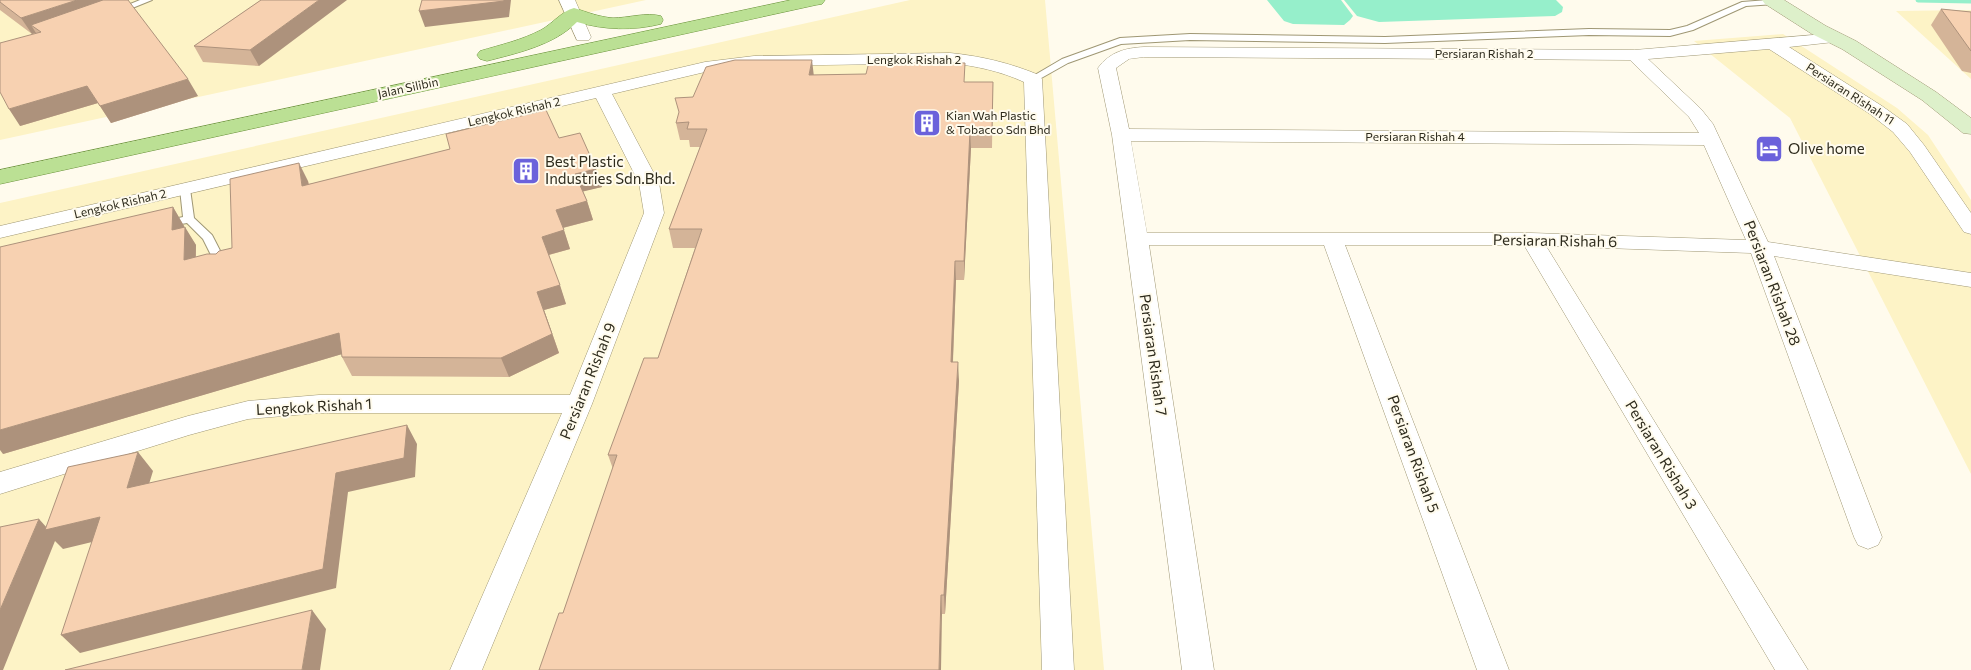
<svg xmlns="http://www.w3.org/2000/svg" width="1971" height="670" viewBox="0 0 1971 670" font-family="Commissioner,sans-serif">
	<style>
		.built { fill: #fdf3c6 }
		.water { fill: #96efcb }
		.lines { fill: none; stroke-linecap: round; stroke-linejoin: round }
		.stream { stroke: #96efcb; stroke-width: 5 }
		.lane-casing { stroke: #9f9774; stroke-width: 2 }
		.street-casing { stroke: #9f9774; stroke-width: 1 }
		.secondary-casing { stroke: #9f9774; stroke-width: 1 }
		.primary-casing { stroke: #6c943c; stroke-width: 1 }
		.lane { fill: #fff; fill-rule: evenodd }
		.street { fill: #fff; fill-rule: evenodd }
		.secondary { fill: #ddf0ca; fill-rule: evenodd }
		.primary { fill: #bbe094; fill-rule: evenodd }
		.wall { fill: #d4b498 }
		.shaded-wall { fill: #ad927c }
		.building { fill: #f7d1b1; stroke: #ad927c }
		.labels { text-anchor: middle; stroke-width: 4; stroke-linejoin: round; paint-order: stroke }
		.far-street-label { font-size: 12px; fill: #2e2b1d; stroke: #fffbed }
		.far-poi-label { font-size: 12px; fill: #2e2b1d; stroke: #fffbed; text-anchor: start }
		.poi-label { font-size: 15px; fill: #2e2b1d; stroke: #fffbed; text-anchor: start }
		.street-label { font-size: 15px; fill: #2e2b1d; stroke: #fffbed }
	</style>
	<rect width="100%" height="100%" fill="#fffbed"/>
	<path class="built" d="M0 0H646L0 140Z
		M910 0H1045L1104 670H0V203Z
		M1971 10V79L1896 11Z
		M1783 34 1897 108 1928 135 1971 200V474L1790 118 1694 41Z"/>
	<path class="water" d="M1267 0H1341L1353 16 1350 20 1344 25 1293 24 1284 21Z
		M1344 0H1556L1563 7 1562 12 1555 16 1379 22 1357 16Z"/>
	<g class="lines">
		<path class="stream" d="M1918 0 1971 1"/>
		<g class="lane-casing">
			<path id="lane" d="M140 0H152L120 13 113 11Z
				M1768 0H1777L1779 2 1775 4 1746 6 1693 30 1670 36 1589 35 1385 43 1190 40 1121 44 1068 63 1036 81H1030L1028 79 1062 59 1120 38 1190 34 1385 37 1589 29 1670 30 1687 26 1742 2Z
				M185 186 190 189 194 218 212 235 229 268 227 271H219L203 239 187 223 164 227 158 224 160 222 183 217 180 189Z"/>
		</g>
		<g class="street-casing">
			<path id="street" d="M559 0H575L591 37 589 40H577Z
				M1837 33 1843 35 1845 38 1843 41 1789 47 1882 106 1907 124 1924 145 1971 213V234L1964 232 1910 152 1893 132 1870 114 1769 49 1648 59 1701 109 1713 124 1768 242 1971 273V287L1774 256 1882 537 1878 545 1868 549 1858 545 1854 537 1751 253 1546 246 1808 670H1775L1524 245H1345L1509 670H1477L1324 245H1149L1214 670H1182L1126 239 1112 135 1098 68C1110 52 1125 48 1144 47L1634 50ZM1144 57 1630 60 1689 117 1699 133 1129 129 1116 68 1129 59ZM1131 141 1704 145 1746 240 1531 233H1147Z
				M950 53C981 56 1010 63 1039 75L1042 79 1074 670H1042L1024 82C1000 71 976 66 950 63L754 66 705 72 612 94 659 183 664 213 592 404 482 670H450L562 413H319L248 419 189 435 0 494V472L188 416 248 401 319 395H570L644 213 639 183 596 98 0 238V226L705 62 754 56Z"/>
		</g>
		<g class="secondary-casing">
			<path id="secondary" d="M1762 0H1784L1826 26 1856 41 1936 92 1971 118V134L1963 133 1922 100 1842 49 1812 34 1765 4Z"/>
		</g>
		<g class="primary-casing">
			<path id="primary" d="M791 0H825L822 4 816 5 0 184V170Z
				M574 8C587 12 599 17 613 18 628 18 646 12 661 16L663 20 661 24C633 31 604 30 577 22 554 45 518 53 487 61L480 59 477 55 480 51C500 45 522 40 541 30 552 24 562 11 574 8Z"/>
		</g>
		<use href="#lane" class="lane"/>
		<use href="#street" class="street"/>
		<use href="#secondary" class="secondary"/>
		<use href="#primary" class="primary"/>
	</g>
	<path class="wall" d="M0 0 198 96 111 123 98 103 20 126 36 33 32 34 0 10Z
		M261 0 259 66 203 62 194 46Z
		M1941 9 1971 12V73L1962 71 1931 25Z
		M813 75 965 82H993L992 148H971L964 280H956L953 362 959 381 945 614 563 613 613 469 608 455 658 358 695 248H673L669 229 700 147H690L689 140H680L676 123 693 97Z
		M559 138 596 169 602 187 583 191 587 201 593 220 563 228 570 249 549 255 566 304 544 310 559 353 509 377 352 376 342 357V354L3 454 173 207 184 226V227L196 245V257L216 254 232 248 308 181 309 184Z"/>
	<path class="shaded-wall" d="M77 0H126L31 25 36 33 32 34 21 18Z
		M319 0H347L259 66 250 50Z
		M504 0H511L509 17 425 27 419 11Z
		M812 60 814 77 809 75Z
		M188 79 198 96 111 123 100 106Z
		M87 86 98 103 20 126 9 109Z
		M970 130 971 148 964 280V261Z
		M299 163 308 181 311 204 302 186Z
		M596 169 602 187 581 192 575 174Z
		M587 201 593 220 562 228 556 210Z
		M173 207 184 226 183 249 172 230Z
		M185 227 196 245 195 279 184 260Z
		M564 230 570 249 548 255 542 237Z
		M955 261 956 280 952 381 951 362Z
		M560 285 566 304 544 310 559 353 509 377 501 358 537 292Z
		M339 333 349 352 3 454 0 450V430Z
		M958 362 959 381 945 614 944 595Z
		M407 425 417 444 415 477 348 492 336 588 80 653 61 635Z
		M138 452 153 471 142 507 127 488Z
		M100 517 117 536 63 549 55 541 3 670H0V610L39 519 48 529Z
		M941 595 942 614 941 670H939Z
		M312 610 326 629 320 670H302Z"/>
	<path class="building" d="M0 0H77L21 18 0 2Z
		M103 0H128L188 79 100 106 87 86 9 109 0 92V43L41 32 31 25Z
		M261 0H319L250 50 194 46Z
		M422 0H504V1L419 11Z
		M1941 9 1971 12V51Z
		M735 60H812L809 75 866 74 869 62 965 63 964 82H993L992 130H970L964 261H955L951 362H958L944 595H941L939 670H539L559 613H563L617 455H608L644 358H658L702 229H669L707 129H687L689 122 676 123 679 112 675 98 693 97 706 67Z
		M546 110 559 138 580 133 596 169 575 174 587 201 556 210 564 230 542 237 560 285 537 292 552 334 501 358 342 357 339 333 0 430V247L173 207 172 230 185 227 184 260 207 254H216L219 251 232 248 230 179 299 163 302 186 450 149 446 134Z
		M407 425 404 458 336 473 323 569 61 635 100 517 45 530 68 467 138 452 127 488Z
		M39 519 0 610V527Z
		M312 610 302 670H65Z"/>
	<defs>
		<g id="building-square" transform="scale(1.4375)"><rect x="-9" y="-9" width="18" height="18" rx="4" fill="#6b62db" stroke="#fffbed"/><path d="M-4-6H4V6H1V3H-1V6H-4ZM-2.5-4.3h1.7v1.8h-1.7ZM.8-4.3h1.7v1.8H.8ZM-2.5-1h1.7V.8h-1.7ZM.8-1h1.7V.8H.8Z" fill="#fff"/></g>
		<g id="hotel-square" transform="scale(1.4375)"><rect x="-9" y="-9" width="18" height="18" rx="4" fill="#6b62db" stroke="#fffbed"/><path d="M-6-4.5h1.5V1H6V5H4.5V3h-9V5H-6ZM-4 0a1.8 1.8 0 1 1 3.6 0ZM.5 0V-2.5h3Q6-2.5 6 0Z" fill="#fff"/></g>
	</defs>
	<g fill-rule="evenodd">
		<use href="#building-square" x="927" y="123"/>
		<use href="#hotel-square" x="1769" y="149"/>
		<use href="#building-square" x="526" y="171"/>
	</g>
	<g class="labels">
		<g class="far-street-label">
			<text x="1484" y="58">Persiaran Rishah 2</text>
			<text x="914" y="64">Lengkok Rishah 2</text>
			<text transform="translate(408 88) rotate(-12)" y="4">Jalan Silibin</text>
			<text transform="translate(1850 94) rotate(33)" y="4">Persiaran Rishah 11</text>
			<text transform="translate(514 112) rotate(-13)" y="4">Lengkok Rishah 2</text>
			<text x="1415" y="141">Persiaran Rishah 4</text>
			<text transform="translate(120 204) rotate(-13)" y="4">Lengkok Rishah 2</text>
		</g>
		<g class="far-poi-label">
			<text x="946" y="120">Kian Wah Plastic<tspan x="946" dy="14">&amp; Tobacco Sdn Bhd</tspan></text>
		</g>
		<g class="poi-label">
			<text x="1788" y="154">Olive home</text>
			<text x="545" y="167">Best Plastic<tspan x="545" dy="17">Industries Sdn.Bhd.</tspan></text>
		</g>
		<g class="street-label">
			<text transform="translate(1555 241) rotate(1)" y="5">Persiaran Rishah 6</text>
			<text transform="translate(1772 283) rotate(69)" y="5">Persiaran Rishah 28</text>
			<text transform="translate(1153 355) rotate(82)" y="5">Persiaran Rishah 7</text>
			<text transform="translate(588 381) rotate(-68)" y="5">Persiaran Rishah 9</text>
			<text transform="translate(314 407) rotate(-3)" y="5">Lengkok Rishah 1</text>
			<text transform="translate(1413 454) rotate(70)" y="5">Persiaran Rishah 5</text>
			<text transform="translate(1661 455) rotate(59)" y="5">Persiaran Rishah 3</text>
		</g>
	</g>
</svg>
